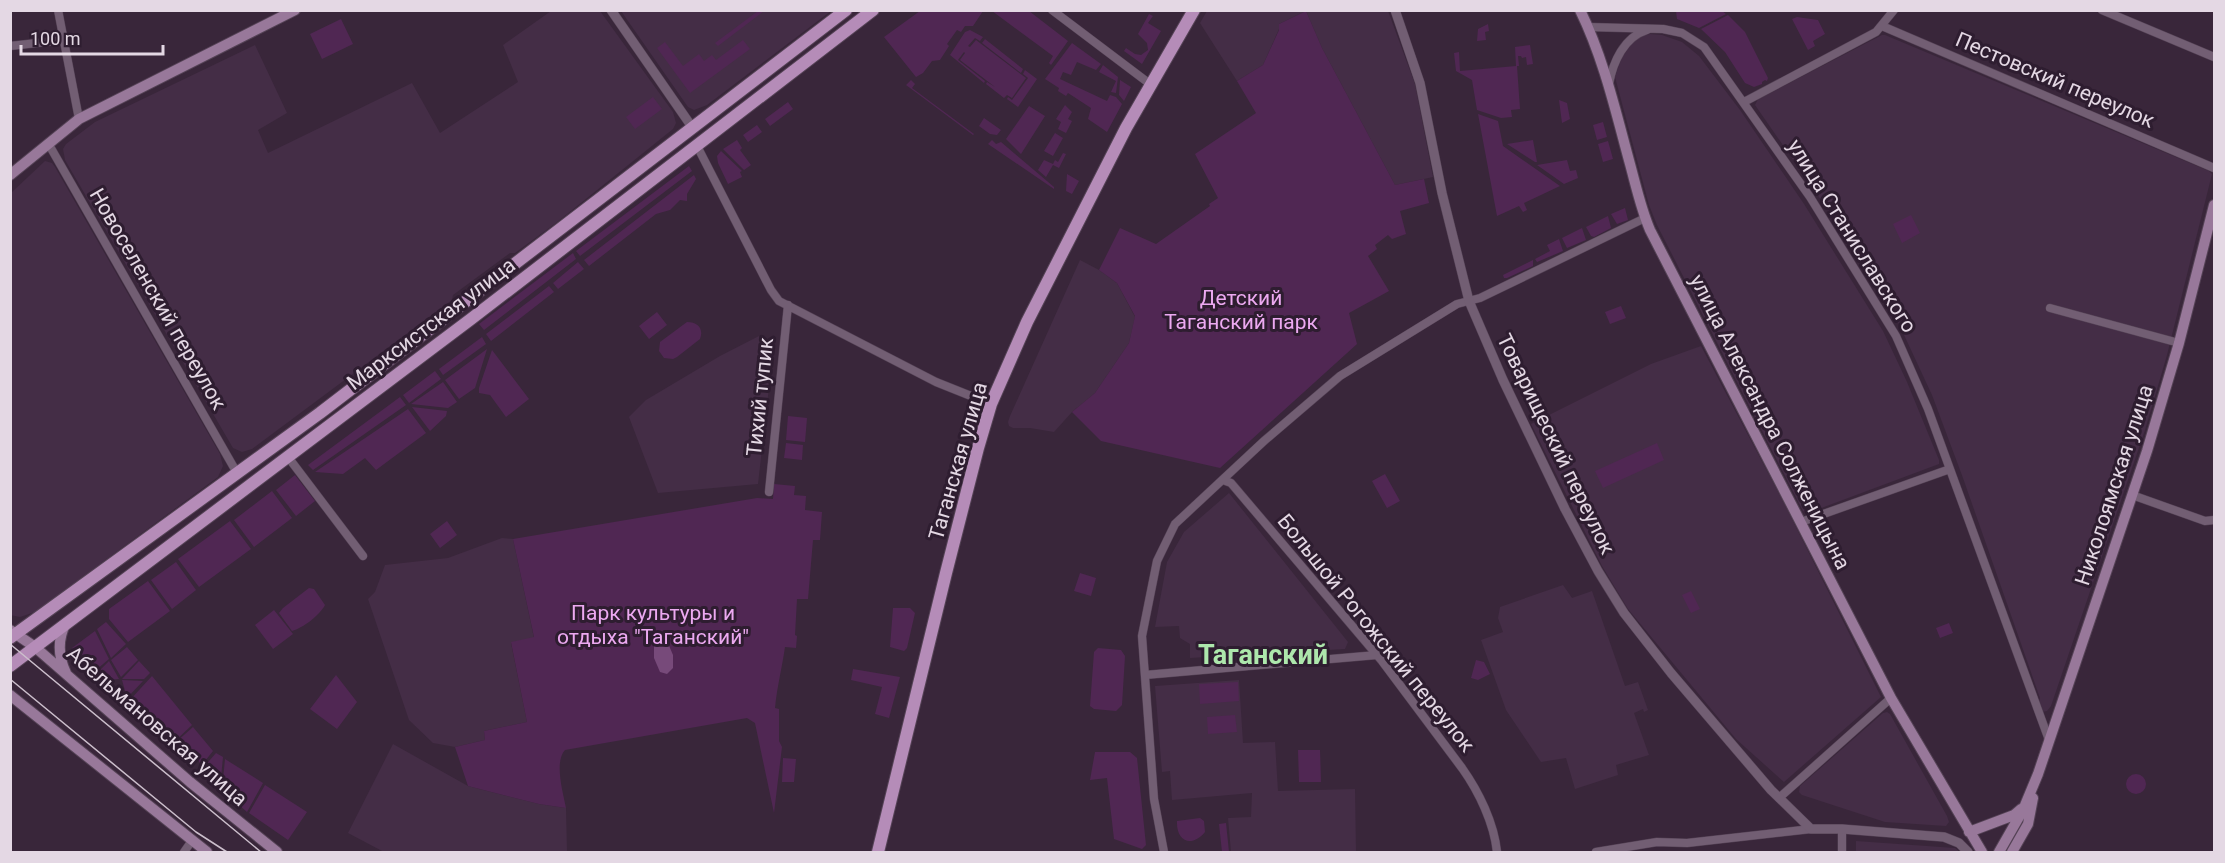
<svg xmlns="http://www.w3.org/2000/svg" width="2225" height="863" viewBox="0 0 2225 863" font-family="Roboto,sans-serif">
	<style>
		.built { fill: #442d46 }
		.green { fill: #502753 }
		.water { fill: #774a7a }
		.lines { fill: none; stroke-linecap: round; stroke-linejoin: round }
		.minor-casing { stroke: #544255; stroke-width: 9 }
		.tertiary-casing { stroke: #544255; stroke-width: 10 }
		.secondary-casing { stroke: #544255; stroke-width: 12 }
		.primary-casing { stroke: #544255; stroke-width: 14 }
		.minor { stroke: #725e73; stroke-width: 8 }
		.tertiary { stroke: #725e73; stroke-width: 9 }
		.secondary { stroke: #98789a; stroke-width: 10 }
		.primary { stroke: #b58cb8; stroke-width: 12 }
		.tram { stroke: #ccbfcc; stroke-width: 1.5 }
		.labels { text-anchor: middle; stroke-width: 6; stroke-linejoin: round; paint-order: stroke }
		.street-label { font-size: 21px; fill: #e4d8e4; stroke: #2e1d30 }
		.park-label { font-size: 21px; fill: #eca9f1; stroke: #2e1d30 }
		.district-label { font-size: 27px; font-weight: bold; fill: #ade7ac; stroke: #2e1d30 }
	</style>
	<rect width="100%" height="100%" fill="#39263a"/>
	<path class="built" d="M551 11H600L673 112 676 123 673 129 556 223 515 253H510L453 295 452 300 252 449 242 452 233 448 65 160 63 149 66 144 95 122 255 45 287 113 258 130 268 153 412 83 440 133 518 82 503 45Z
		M621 11H831L707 105 694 110 688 107Z
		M1207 11H1388L1415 84 1433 177 1395 185 1322 48 1306 11 1279 24V29L1263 65 1237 81 1200 23Z
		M1650 34 1662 35 1682 42 1699 56 1740 110 1804 204 1883 331 1907 382 1939 460V464L1808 513 1803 511 1657 225 1649 205 1615 77 1621 59 1633 41 1644 35Z
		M1882 35H1885L2209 171 2212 174 2167 355 2145 430 2051 706 2047 711 2042 712 2038 704 2040 698 1963 478 1932 395 1898 322 1846 236 1755 105 1758 99Z
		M45 161 52 163 55 167 220 454 223 466 218 477 35 612 20 617 10 615 11 193Z
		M1080 260 1099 270 1117 283 1135 317 1129 343 1095 393 1072 412 1054 432 1030 428H1013L1009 426 1008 422 1010 416Z
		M759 336 773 352 758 484 658 493 629 417 646 400 720 356Z
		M1701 346 1785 505 1881 697 1784 782 1736 739 1628 609 1602 566 1531 424 1651 364Z
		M1229 493 1348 642 1345 649 1190 658V644L1180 638 1179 626 1155 627 1167 562 1184 532Z
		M502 538 513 539 534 638 511 643 527 722 484 731 485 740 455 747 433 743 409 720 368 599 375 592 385 565 448 558Z
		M1563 585 1572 598 1592 591 1625 686 1638 682 1648 710 1644 712 1643 709 1634 713 1649 755 1616 765 1618 775 1575 789 1566 758 1541 762 1506 710 1481 640 1503 632 1498 618 1500 607Z
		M1239 680 1243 743 1275 742 1278 791 1355 789 1356 852H1231L1228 818 1251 817 1252 793 1172 800 1170 771 1162 772 1155 686Z
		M1887 712 1890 714 1947 816 1949 822 1946 826 1885 822 1802 795 1799 792 1800 786 1883 713Z
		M393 744 468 786 539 804 566 808 567 852H384L348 833Z
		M1856 841 1955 848 1960 852H1856Z"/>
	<path class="green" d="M758 11H764L718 46 715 43Z
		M920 11H983L973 26H965L961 32 957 30 947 44 949 46 940 60 932 61 923 73 916 77 884 37Z
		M992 11H1029L1068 41 1051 65 1049 63 1053 56Z
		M1306 11 1322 48 1395 185 1424 179 1429 203 1400 211 1406 234 1392 239 1388 235 1375 245 1377 249 1368 256 1389 291 1349 313 1357 344 1220 468 1101 441 1072 412 1095 393 1129 343 1135 316 1117 283 1099 270 1120 228 1156 244 1210 206 1209 204 1218 198 1195 154 1256 113 1237 81 1263 65 1279 30V24Z
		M1676 11H1722L1726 14 1699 28 1677 19Z
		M1149 14 1153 16 1148 23 1161 31 1142 64 1124 51 1126 48 1135 54 1141 55 1148 50 1147 43 1138 34Z
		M1728 15 1745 32 1768 78 1767 81 1765 80 1762 82V84L1754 87 1745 83 1725 52 1701 29Z
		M1797 17 1818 20 1825 34 1813 41 1815 46 1808 50 1792 19Z
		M341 19 353 44 322 59 310 34Z
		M1488 24 1489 31 1485 32 1486 40 1477 41 1478 29Z
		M970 30 983 37 980 41 975 38 968 46 970 47 976 40 1026 78 1012 98 1007 95 1004 98 986 84 987 82 995 87 960 60 965 53 964 52 958 60 985 81 984 83 950 55 965 32Z
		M985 39 1023 69 1021 73 982 43Z
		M743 40 750 49 690 93 657 48 665 42 683 66 699 54 704 61 712 55 716 60Z
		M1072 43 1101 64 1096 70 1077 62 1071 75 1063 72 1060 79 1107 101 1110 95 1116 97 1122 104 1107 132 1088 119 1091 108 1068 93 1066 96 1058 91 1059 88 1045 79Z
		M1530 45 1533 64 1527 65 1526 57 1522 58 1521 56H1518L1519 66H1517L1520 109 1511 110 1512 117 1501 118 1477 110 1472 80 1456 71 1454 53 1459 52 1460 71 1516 66 1515 47Z
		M1103 65 1118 77 1116 93 1111 92 1116 81 1099 72Z
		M1025 70 1037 79 1018 107 1007 99 1008 97 1012 100 1028 78 1023 74Z
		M911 80 915 84 912 88 974 134 973 135 906 85Z
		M1120 80 1131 87 1124 101 1119 95Z
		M653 97 662 109 635 129 626 117Z
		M1559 100 1567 103 1570 119 1562 123Z
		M788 102 793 109 770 126 765 119Z
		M1065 105 1072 112 1068 119 1072 121 1066 133 1058 129 1061 122 1056 119Z
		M1029 106 1045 116 1021 154 1006 139Z
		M1478 114 1498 121 1503 146 1560 186 1524 203 1527 210 1523 212 1519 206 1497 216Z
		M984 118 1001 130 997 135 990 134 979 126Z
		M1603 122 1607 137 1597 140 1593 125Z
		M757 125 762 132 748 142 743 135Z
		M1055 133 1063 138 1053 156 1044 151Z
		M737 140 742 148 740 150 751 165 744 170 723 149Z
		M992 140 996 144 1001 142 1054 187V189L988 144Z
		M1533 140 1537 162H1535L1507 144Z
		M1608 141 1613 159 1603 162 1598 144Z
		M721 151 742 171 740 172 742 177 728 184 718 163 717 156Z
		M1063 153 1066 154 1059 168 1053 165 1046 177 1038 170 1044 160 1053 164 1055 160 1058 162Z
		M1567 160 1570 171 1576 170 1578 178 1564 184 1537 165Z
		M689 166 692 171 580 256 576 251Z
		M1067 174 1079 181 1072 194 1066 191Z
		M694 175 696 179 687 194V201L680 200 670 210 656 214 589 266 584 260Z
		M1625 208 1628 220 1617 224 1611 214Z
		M1911 215 1920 233 1902 243 1893 224Z
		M1608 216 1611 228 1594 237 1591 236 1586 227Z
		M1582 228 1586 240 1567 248 1562 238Z
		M1559 239 1563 251 1537 262 1535 259 1550 251 1547 245Z
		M573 253 576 259 484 330 479 324Z
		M1533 260V266L1507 278H1504L1503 275Z
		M578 262 584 269 558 289 553 283Z
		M549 286 554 292 491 341 486 334Z
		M1621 306 1626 318 1610 324 1605 312Z
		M657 312 667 325 649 339 639 326Z
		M687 322C698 322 704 329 700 339L677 357 673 359 664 358 659 351 660 342Z
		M482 337 486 344 443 375 439 369Z
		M487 349 475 388 459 399 445 380Z
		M492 350 529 399 506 417 490 395 479 393V388Z
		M435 371 441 379 409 403 403 395Z
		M443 382 457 402 448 408 411 404Z
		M400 397 406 405 313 470 308 465Z
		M412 407 447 411 446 416 430 431Z
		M408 409 426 433 376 470 365 458 343 474 315 472Z
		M788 416 807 418 805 442 786 440Z
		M786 443 803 445 802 460 784 458Z
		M1657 443 1664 460 1603 488 1595 471Z
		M1385 474 1400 501 1387 508 1372 481Z
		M295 475 315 501 296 516 276 490Z
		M774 484 795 486 794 495 806 496 805 510 822 512 820 540H813L808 599H797L795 635 797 636 796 648 785 647C782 668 777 687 775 708L779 709V741L782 747 774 813 755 723 747 718 565 750C554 762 563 792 566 808L539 804 468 786 455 747 485 740 484 731 527 722 511 642 534 637 513 539 757 498 773 499Z
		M272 491 292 518 254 547 234 520Z
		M230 521 251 549 199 587 178 559Z
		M447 521 457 535 440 548 430 534Z
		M176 562 196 590 172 609 151 580Z
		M1080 573 1096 578 1091 596 1074 591Z
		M148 581 170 611 128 642 109 619V609Z
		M309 588 314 589 325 605C320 615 303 628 292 631L279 613 283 608Z
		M1691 591 1700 609 1691 613 1682 595Z
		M893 608H910L915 613 907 648 904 651 890 647Z
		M274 610 293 634 273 649 255 625Z
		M106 622 126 644 111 658 97 629Z
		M1949 623 1953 633 1940 638 1936 628Z
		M95 631 109 659 96 670 72 648Z
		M127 647 138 660 121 677 111 660Z
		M1098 648 1121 650 1125 656 1122 705 1116 711 1094 709 1090 706 1094 652Z
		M1476 660 1484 662 1490 674 1478 680 1471 678Z
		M109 661 119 679 107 680 98 672Z
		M139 661 150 673 144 679H122Z
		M853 669 900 677 889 718 875 714 882 687 851 680Z
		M336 675 357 702 337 729 310 709Z
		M152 676 192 725 174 742 129 701Z
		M122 680 143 681 127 698Z
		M1238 682 1239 701 1200 704 1199 684Z
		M1235 715 1237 732 1208 734 1207 717Z
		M193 727 213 751 201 766C198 755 184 745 175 743Z
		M1298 750H1320L1321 782H1299Z
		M1095 752H1130L1137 758 1146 845 1142 849 1114 839 1107 778 1090 780Z
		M216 753 223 757 220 788C217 780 211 770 202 769Z
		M783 758 796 759 794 782H782Z
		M225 759 263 783 247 812 222 790Z
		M2126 784a10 10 0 1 1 20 0a10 10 0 1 1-20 0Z
		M265 785 307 812 288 840 249 813Z
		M1200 818 1204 821 1205 832C1192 848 1176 842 1177 821Z
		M1226 823 1229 852H1222L1219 824Z"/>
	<path class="water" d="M659 640 667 641 673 655V668L667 674 660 672 654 658V645Z"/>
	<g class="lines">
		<g class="minor-casing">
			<path id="minor" d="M58 10 79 119
				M1052 10 1150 84
				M2102 10 2214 57
				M1882 26 2214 168
				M1588 27 1663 29 1682 33 1704 47 1810 197 1896 336 1928 409 2049 740
				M10 46 64 40
				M1609 84C1613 62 1624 37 1647 30
				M1744 102 1876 32 1894 10
				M48 143 237 473
				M696 144 771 290 779 301 936 382 991 404
				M2050 308 2179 343
				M288 457 363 556
				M1223 480 1231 483 1382 661 1462 768C1479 792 1494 823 1497 852
				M769 492 788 305
				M2132 495 2205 521 2214 520
				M1801 522 1950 469
				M1145 675 1377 655
				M1779 798 1891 698
				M184 852 191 842
				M1164 852 1154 799 1142 636 1157 561 1175 524 1264 441 1340 376 1457 304 1480 298 1645 218
				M1596 852 1657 842 1687 843 1811 829
				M1842 852V829"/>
		</g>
		<g class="tertiary-casing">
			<path id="tertiary" d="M611 10 692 127
				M1395 10 1420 83 1442 193 1469 301 1503 380 1565 509 1598 571 1624 613 1671 673 1771 790 1811 829H1842L1944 837 1959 843 1968 852"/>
		</g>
		<g class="secondary-casing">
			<path id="secondary" d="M1580 10C1604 59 1616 113 1630 164 1636 186 1641 209 1650 230L1891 698 1982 852
				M10 175 79 119 295 10
				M10 630 35 647 190 782 277 852
				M66 673C58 656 57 640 66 623
				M10 695 207 852
				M1969 832 2014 815 2021 809
				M1999 852 2023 810 2038 774 2147 451 2179 343 2214 205
				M2012 852 2028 824 2033 798"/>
		</g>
		<g class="primary-casing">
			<path id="primary" d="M10 638 320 413 846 10
				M10 666 471 319 873 10
				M878 852 946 573 978 448 991 404 1027 322 1126 128 1194 10"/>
		</g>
		<use href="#minor" class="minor"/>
		<use href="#tertiary" class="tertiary"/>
		<use href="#secondary" class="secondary"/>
		<use href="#primary" class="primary"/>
		<path class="tram" d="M10 644 261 852
			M10 679 196 832 227 852"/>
	</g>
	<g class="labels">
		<g class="street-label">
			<text transform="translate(2055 80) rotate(23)" y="7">Пестовский переулок</text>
			<text transform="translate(1852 236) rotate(58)" y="7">улица Станиславского</text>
			<text transform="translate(158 299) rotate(60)" y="7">Новоселенский переулок</text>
			<text transform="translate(431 324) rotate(-37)" y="7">Марксистская улица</text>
			<text transform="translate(760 397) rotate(-84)" y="7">Тихий тупик</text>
			<text transform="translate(1770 422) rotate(63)" y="7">улица Александра Солженицына</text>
			<text transform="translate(1556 444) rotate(64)" y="7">Товарищеский переулок</text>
			<text transform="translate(958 461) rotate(-74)" y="7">Таганская улица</text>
			<text transform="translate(2114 485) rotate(-72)" y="7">Николоямская улица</text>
			<text transform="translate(1376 633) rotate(51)" y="7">Большой Рогожский переулок</text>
			<text transform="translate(157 726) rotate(41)" y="7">Абельмановская улица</text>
		</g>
		<g class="park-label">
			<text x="1241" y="305">Детский<tspan x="1241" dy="24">Таганский парк</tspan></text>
			<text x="653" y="620">Парк культуры и<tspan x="653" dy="24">отдыха "Таганский"</tspan></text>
		</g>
		<g class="district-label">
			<text x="1263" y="664">Таганский</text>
		</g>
	</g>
	<rect width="2225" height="863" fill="none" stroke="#e4d8e4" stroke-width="24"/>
	<path d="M21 45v9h142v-9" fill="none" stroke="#e4d8e4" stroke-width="3"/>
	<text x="30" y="45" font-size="18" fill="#e4d8e4" stroke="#2e1d30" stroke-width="4.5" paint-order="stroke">100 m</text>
</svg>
